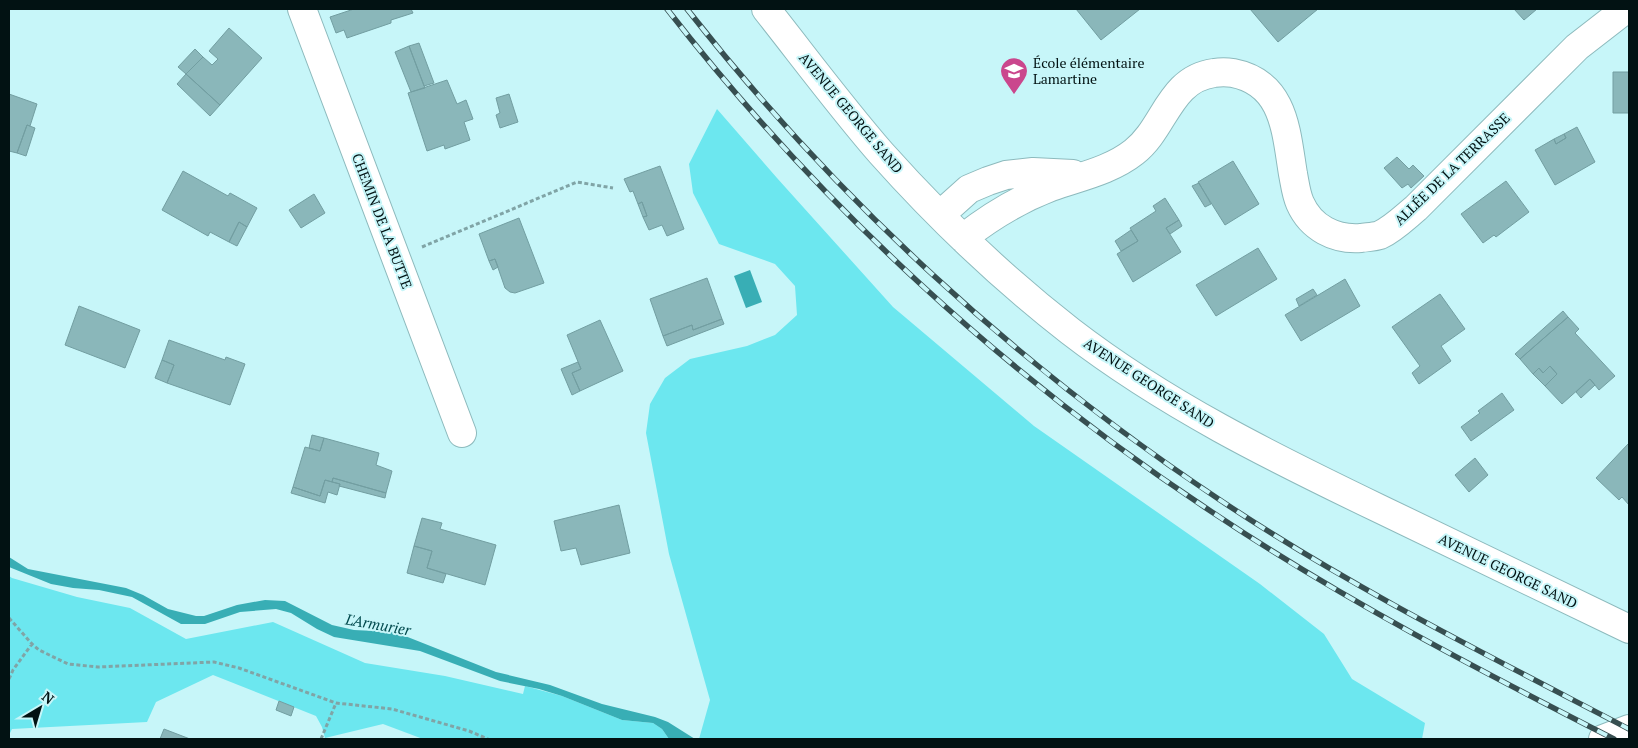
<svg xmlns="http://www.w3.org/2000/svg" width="1638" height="748" viewBox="0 0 1638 748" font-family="'PT Serif',serif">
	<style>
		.green { fill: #6ce7ef }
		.water { fill: #38aeb5 }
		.building { fill: #8ab7ba; stroke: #729ea1 }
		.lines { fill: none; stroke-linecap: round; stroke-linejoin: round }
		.minor-casing { stroke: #8dbabd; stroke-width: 30 }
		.path { stroke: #80a4a6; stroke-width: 3; stroke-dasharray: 4 2.5; stroke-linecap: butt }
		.minor { stroke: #fff; stroke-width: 28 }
		.rail-casing { stroke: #374f51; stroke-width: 5.5 }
		.rail { stroke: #c7f6f9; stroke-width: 4; stroke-dasharray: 11; stroke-linecap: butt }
		.labels { text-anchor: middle; stroke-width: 4; stroke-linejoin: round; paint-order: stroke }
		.poi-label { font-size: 14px; fill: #021213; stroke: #c7f6f9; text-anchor: start }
		.street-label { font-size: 14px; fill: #021213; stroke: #c7f6f9 }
		.water-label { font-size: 15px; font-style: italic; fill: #00494d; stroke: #c7f6f9 }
	</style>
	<rect width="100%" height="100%" fill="#c7f6f9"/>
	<path class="green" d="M717 109 777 178 893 307 1034 426 1260 584 1324 634 1352 679 1425 723 1422 739H699L710 700 669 554 646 433 650 404 665 378 690 359 747 346 775 335 797 315 795 286 775 264 719 244 693 193 689 164Z
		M9 576 12 578 77 597 130 608 186 639 273 622 365 663 445 676 523 694 525 686 562 696 622 720 653 723 662 729 669 739H423L383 724 325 738 322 727 316 716 213 675 156 702 147 722 12 729 9 735Z"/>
	<path class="water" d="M750 270 762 302 746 308 734 276Z
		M9 557 28 569 126 588 143 595 168 609 196 616H204L237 605 265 600 285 601 332 625 354 630 395 632 496 672 550 685 602 704 655 717 668 722 695 739H669L662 729 653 723 622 720 562 696 539 689 500 681 420 651 334 637 317 629 291 613 276 609 240 612 205 624H181L132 597 99 590 73 588 51 584 9 567Z"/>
	<path class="building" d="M354 9H411L413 13 391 20V23L347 38 344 30 336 33 330 17Z
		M1076 9H1140L1101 40Z
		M1250 9H1318L1278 42Z
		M1514 9H1537L1524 20Z
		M229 28 262 58 220 105 186 74 203 57 212 65 218 59 209 51Z
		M419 43 434 83 424 86 409 46Z
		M409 46 425 88 411 92 395 52Z
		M195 49 203 57 186 74 178 67Z
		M1613 72H1629V113H1613Z
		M186 74 220 105 210 116 177 84Z
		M447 80 457 104 466 100 473 119 464 122 470 140 445 149 444 145 427 151 408 93Z
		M9 94 37 104 30 126 27 125 17 153 9 151Z
		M509 94 518 122 500 128 496 115 500 113 496 98Z
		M27 125 35 128 26 156 17 153Z
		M1577 127 1595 162 1555 185 1535 150 1554 139 1556 144 1566 138 1564 134Z
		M1564 134 1566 138 1556 144 1554 139Z
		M1397 157 1409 169 1413 165 1424 176 1411 188 1408 184 1402 188 1384 168Z
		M1233 161 1259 204 1225 225 1198 182Z
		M660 166 684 229 667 236 662 225 649 230 643 217 647 216 642 202 638 204 633 191 630 192 624 179Z
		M183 171 228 196 230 193 257 208 247 227 239 222 229 242 210 232 208 236 162 210Z
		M1506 181 1529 212 1496 237 1494 235 1483 243 1461 214Z
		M1199 183 1211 204 1205 207 1192 186Z
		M314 194 325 213 301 228 289 210Z
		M1165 198 1179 220 1166 228 1181 252 1133 282 1117 254 1138 241 1130 228 1156 211 1153 206Z
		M642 202 647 216 643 217 638 204Z
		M519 218 544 283 515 293 510 292 505 288 495 259 489 261 479 234Z
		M1179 220 1182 226 1170 234 1166 228Z
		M239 222 247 227 237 246 229 242Z
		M1131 230 1138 241 1121 251 1115 241Z
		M1258 248 1277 279 1216 316 1196 285Z
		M495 259 498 267 493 270 489 261Z
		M707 278 722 319 693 330 692 325 663 336 650 299Z
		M1345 279 1360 306 1301 341 1285 315Z
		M1313 289 1317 295 1299 306 1296 299Z
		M1440 294 1465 329 1441 346 1451 361 1419 384 1412 373 1420 366 1392 327Z
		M79 306 140 330 125 368 65 345Z
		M1563 311 1568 317 1520 359 1515 354Z
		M1568 317 1579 329 1575 333 1615 376 1599 390 1590 379 1562 404 1545 386 1557 374 1550 366 1543 373 1539 368 1533 374 1520 359Z
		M722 319 724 324 667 346 663 336 692 325 693 330Z
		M600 320 623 371 580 391 572 373 581 369 567 335Z
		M169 340 225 360 226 357 245 364 230 405 167 383 174 365 162 360Z
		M162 360 174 365 167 383 155 378Z
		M578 362 581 369 572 373 580 391 572 395 561 369Z
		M1550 366 1557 374 1545 386 1533 374 1539 368 1543 373Z
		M1590 379 1595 385 1581 398 1576 392Z
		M1502 393 1514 410 1471 441 1461 427 1480 413 1478 411Z
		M312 435 324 438 320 451 309 448Z
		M324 438 379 453 376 465 392 471 386 493 333 478 332 482 325 480 320 496 293 487 305 447 320 451Z
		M1628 444 1629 445V505L1622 497 1619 500 1596 478Z
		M1475 458 1488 475 1469 492 1455 475Z
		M333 478 386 493 385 498 339 486 340 484 332 482Z
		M325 480 340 484 337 495 328 492 325 503 291 493 293 487 320 496Z
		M619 505 630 553 581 565 576 548 561 551 554 521Z
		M422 518 442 523 440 529 496 545 485 585 427 568 432 551 414 546Z
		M414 546 432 551 427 568 446 574 443 583 407 573Z
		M279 701 294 707 291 716 276 710Z
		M164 729 190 739H160Z"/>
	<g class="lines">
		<g class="minor-casing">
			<path id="minor" d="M302 9 462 433
				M766 9C804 57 841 107 881 153 939 218 1002 278 1070 331 1166 405 1272 457 1380 509 1463 549 1546 589 1629 629
				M940 215 969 189 988 181 1006 175 1033 172 1073 174
				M963 238C991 216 1017 200 1051 187 1078 177 1110 171 1134 152 1165 128 1169 79 1214 73 1220 72 1227 72 1233 73 1285 83 1286 132 1293 174 1295 184 1296 194 1300 203 1311 228 1335 240 1361 238 1367 237 1374 237 1380 235 1393 229 1404 218 1416 208L1577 47 1626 9
				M1603 739 1629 729"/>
		</g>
		<path class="path" d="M422 247 577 182 613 188
			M9 618 32 644 39 650 68 664 98 667 214 662 239 668 336 703 392 709 469 731 488 739
			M9 679 13 670 32 644
			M321 739 336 703"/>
		<use href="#minor" class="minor"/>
		<g class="rail-casing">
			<path id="rail" d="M667 9C820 206 1009 379 1218 516 1344 600 1479 670 1614 739
				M687 9C836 199 1018 366 1220 500 1350 587 1491 657 1629 729"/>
		</g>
		<use href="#rail" class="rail"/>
	</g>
	<defs>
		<g id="school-pin" transform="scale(1.4375)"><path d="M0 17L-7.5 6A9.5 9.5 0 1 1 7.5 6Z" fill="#ca478d" stroke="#c7f6f9"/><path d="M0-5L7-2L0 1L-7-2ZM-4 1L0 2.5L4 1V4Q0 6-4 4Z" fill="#fff"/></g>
	</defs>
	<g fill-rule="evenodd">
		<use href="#school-pin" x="1014" y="71"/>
	</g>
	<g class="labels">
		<g class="poi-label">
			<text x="1033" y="68">École élémentaire<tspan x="1033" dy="16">Lamartine</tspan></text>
		</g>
		<g class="street-label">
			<text transform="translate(851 113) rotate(50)" y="5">AVENUE GEORGE SAND</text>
			<text transform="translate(1452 169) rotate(-44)" y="5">ALLÉE DE LA TERRASSE</text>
			<text transform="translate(382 221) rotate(69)" y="5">CHEMIN DE LA BUTTE</text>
			<text transform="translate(1149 383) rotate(33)" y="5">AVENUE GEORGE SAND</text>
			<text transform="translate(1508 571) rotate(26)" y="5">AVENUE GEORGE SAND</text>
		</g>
		<g class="water-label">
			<text transform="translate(378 625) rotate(10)" y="5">L'Armurier</text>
		</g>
	</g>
	<rect width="1638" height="748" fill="none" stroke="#021213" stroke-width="20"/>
	<g transform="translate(40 708) rotate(38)" stroke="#c7f6f9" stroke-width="4" paint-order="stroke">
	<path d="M0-4L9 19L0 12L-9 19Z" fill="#021213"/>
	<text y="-8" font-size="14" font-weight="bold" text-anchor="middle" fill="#021213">N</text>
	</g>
</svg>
